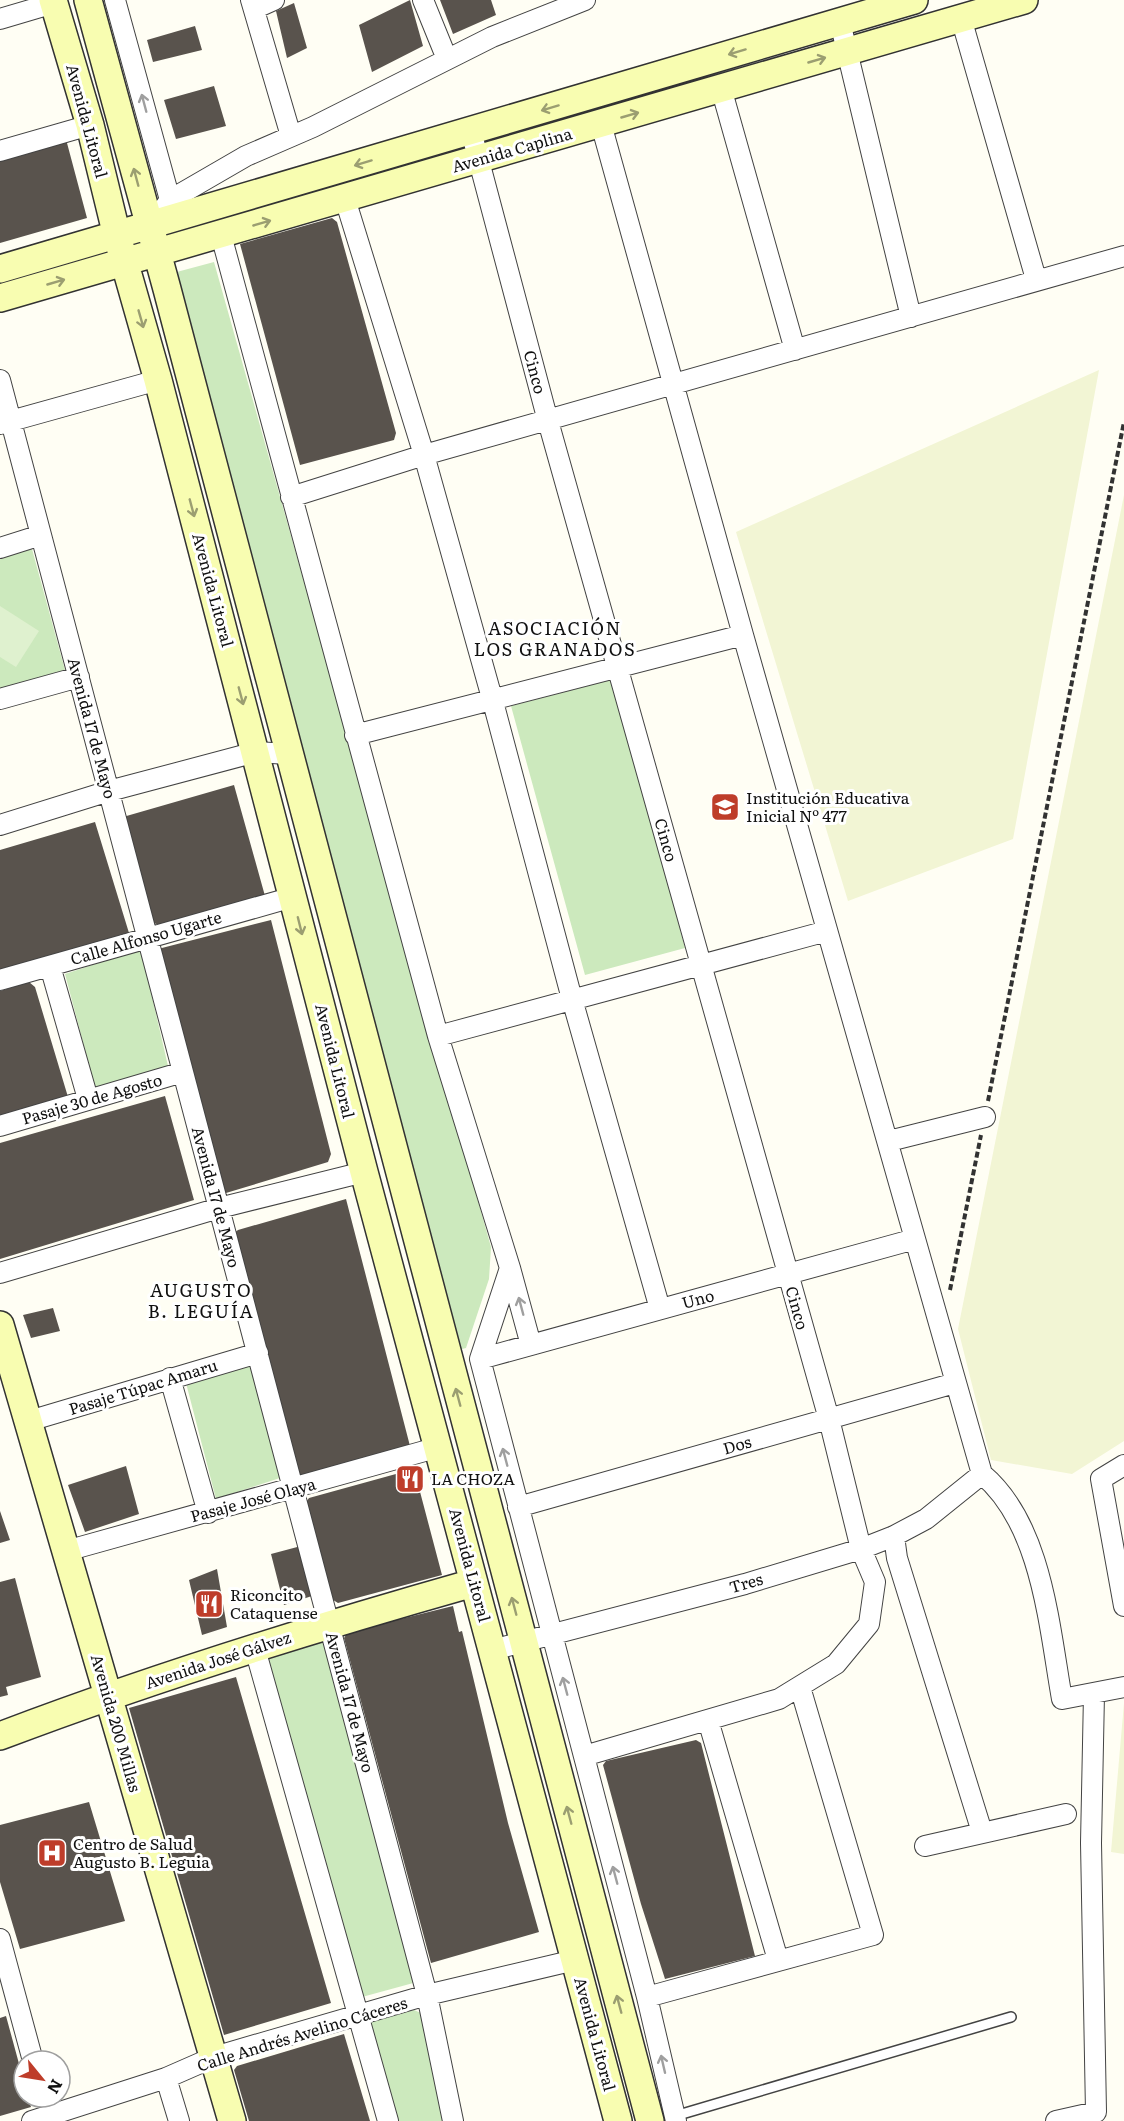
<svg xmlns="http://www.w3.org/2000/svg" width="1124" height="2121" viewBox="0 0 1124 2121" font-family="Literata,serif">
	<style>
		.farmland { fill: #f2f5d4 }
		.green { fill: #cce9bd }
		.pitch { fill: #dff1cf }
		.building { fill: #59534d }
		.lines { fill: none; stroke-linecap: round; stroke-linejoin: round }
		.lane-casing { stroke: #434343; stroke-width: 12 }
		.street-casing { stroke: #434343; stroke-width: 22 }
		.secondary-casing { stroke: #323232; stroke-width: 30 }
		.path { stroke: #323232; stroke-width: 4; stroke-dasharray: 6 3; stroke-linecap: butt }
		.lane { stroke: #fff; stroke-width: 9 }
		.street { stroke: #fff; stroke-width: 20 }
		.secondary { stroke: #f8fdb1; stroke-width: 27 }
		.oneway { stroke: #9b9e71 }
		.oneway2 { stroke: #9f9f9f }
		.labels { text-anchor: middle; stroke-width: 6; stroke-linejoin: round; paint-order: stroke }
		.street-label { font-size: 16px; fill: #101010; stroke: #fff }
		.poi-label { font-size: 16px; fill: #101010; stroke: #fff; text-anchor: start }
		.neighbourhood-label { font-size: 18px; letter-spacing: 1.5px; fill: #101010; stroke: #fff }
	</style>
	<rect width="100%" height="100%" fill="#fffef4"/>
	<path class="farmland" d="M1099 370 1013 839 848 901 736 532Z
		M1124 495V1441L1072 1474 991 1460 958 1329Z
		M1124 1703V1854L1111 1852Z"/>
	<path class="green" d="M214 262 491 1247 489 1279 466 1348 458 1350 173 273Z
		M32 549 65 670 0 689V558Z
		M614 679 685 948 585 975 511 706Z
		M141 949 168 1066 95 1088 65 974Z
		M253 1363 283 1477 216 1499 186 1383Z
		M325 1637 417 1982 362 1997 267 1656Z
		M414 2010 421 2013 443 2101 444 2121H396L367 2023Z"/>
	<path class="pitch" d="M0 606 39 631 16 667 0 657Z"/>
	<path class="building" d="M410 0 423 46 372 72 359 25Z
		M440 0H491L496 15 453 34Z
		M294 3 307 48 287 58 276 11Z
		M195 26 202 50 153 62 147 40Z
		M214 86 226 126 176 139 164 100Z
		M58 138 67 143 87 218 0 243V154Z
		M332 218 337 222 396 433 394 440 300 465 240 244Z
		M234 785 265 896 160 925 153 923 123 817Z
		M95 822 129 933 0 973V850Z
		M271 920 331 1154 328 1162 226 1193 219 1190 158 949Z
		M29 982 35 987 68 1097 0 1117V991Z
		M165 1096 194 1200 0 1259V1143Z
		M346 1199 410 1446 302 1478 295 1474 234 1233 238 1230Z
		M53 1308 60 1331 31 1338 23 1315Z
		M126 1466 139 1514 85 1532 68 1485Z
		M414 1469 442 1575 338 1603 330 1598 304 1505 309 1498Z
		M0 1511 10 1540 0 1543Z
		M301 1546 312 1596 284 1605 271 1554Z
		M217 1569 227 1627 202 1635 189 1580Z
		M15 1578 41 1677 6 1687 8 1695 0 1697V1582Z
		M453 1606 459 1632 462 1631 508 1823 539 1932 431 1963 344 1638 348 1632Z
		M236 1677 331 2003 224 2035 129 1708Z
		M696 1740 701 1743 755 1956 665 1979 641 1904 603 1765 606 1761Z
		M89 1802 125 1921 20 1949 0 1882V1825Z
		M6 2016 24 2082V2097H28L31 2107 0 2116V2018Z
		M344 2034 370 2121H249L234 2070 237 2066Z"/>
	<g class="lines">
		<g class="lane-casing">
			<path id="lane" d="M675 2116 1011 2017"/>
		</g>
		<g class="street-casing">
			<path id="street" d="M115 0 170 200
				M251 0 291 136
				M423 0 447 59
				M254 9 274 0
				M961 18 1036 279
				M0 19 54 3
				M840 22 911 317
				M721 88 795 350
				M601 124 743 635 982 1474C1042 1524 1049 1626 1062 1699L1124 1687
				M471 131 548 421 829 1419 861 1549 875 1582 869 1624 836 1664 779 1699 584 1756
				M0 151 90 125
				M345 199 424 455 492 698 572 999 660 1309
				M150 227 170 200 246 156 313 127 492 37 585 0
				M221 235 438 1036 510 1268 480 1359 647 1997 676 2121
				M0 380 427 1995 453 2121
				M0 424 158 380
				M291 497 424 455 1124 256
				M0 548 41 535
				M0 699 79 677
				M355 735 743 635
				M0 825 109 791 256 752 288 754
				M50 966 88 1099
				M0 980 293 897
				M438 1036 827 931
				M0 1126 183 1072
				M889 1141 985 1117
				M510 1268 531 1345
				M0 1273 219 1208 364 1172
				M480 1359 915 1239
				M170 1378 208 1513
				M29 1421 258 1353
				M1124 1465 1101 1479 1124 1606
				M518 1507 955 1383
				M894 1536 897 1558 982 1832
				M66 1551 439 1447
				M255 1649 388 2121
				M492 1650 745 1584 861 1549 894 1536 926 1519 982 1474
				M708 1720 778 1960
				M925 1846 1066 1814
				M0 1939 33 2061
				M647 1997 873 1935 800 1687
				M166 2078 179 2121
				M32 2121 166 2078 214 2057 427 1995 575 1960
				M1056 2121 1096 2112 1091 1843 1094 1694"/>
		</g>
		<g class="secondary-casing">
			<path id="secondary" d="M53 0 90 125 117 236 158 380 364 1172 618 2121
				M88 0 167 289 650 2121
				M0 269 914 0
				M0 298 1024 0
				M0 1325 232 2121
				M0 1736C155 1677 314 1628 473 1583"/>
		</g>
		<path class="path" d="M988 1101 1124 422
			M950 1290 981 1135"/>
		<use href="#lane" class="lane"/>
		<use href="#street" class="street"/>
		<use href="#secondary" class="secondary"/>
	</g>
	<defs><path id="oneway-shaft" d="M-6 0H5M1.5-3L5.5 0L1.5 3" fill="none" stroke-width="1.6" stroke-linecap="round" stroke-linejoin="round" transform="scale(1.5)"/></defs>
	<g class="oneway">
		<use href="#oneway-shaft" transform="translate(737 52) rotate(163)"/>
		<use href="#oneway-shaft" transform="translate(817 60) rotate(-16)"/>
		<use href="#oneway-shaft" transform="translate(550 108) rotate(163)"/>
		<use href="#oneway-shaft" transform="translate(630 115) rotate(-16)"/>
		<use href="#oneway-shaft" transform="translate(363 163) rotate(163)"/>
		<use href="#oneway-shaft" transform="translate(136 177) rotate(-105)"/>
		<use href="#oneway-shaft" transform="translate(262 223) rotate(-16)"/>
		<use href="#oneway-shaft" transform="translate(56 282) rotate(-16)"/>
		<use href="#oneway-shaft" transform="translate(141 319) rotate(74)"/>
		<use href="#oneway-shaft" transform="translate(192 508) rotate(75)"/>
		<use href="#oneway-shaft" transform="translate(241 696) rotate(75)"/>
		<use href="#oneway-shaft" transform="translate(300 926) rotate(76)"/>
		<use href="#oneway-shaft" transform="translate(458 1397) rotate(-105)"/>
		<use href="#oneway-shaft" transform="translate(514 1606) rotate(-105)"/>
		<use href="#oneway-shaft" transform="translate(569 1815) rotate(-105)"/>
		<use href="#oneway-shaft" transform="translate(619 2004) rotate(-105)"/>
	</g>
	<g class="oneway2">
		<use href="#oneway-shaft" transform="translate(144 103) rotate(-105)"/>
		<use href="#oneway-shaft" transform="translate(521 1306) rotate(-105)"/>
		<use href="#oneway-shaft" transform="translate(505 1457) rotate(-105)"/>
		<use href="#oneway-shaft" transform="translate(565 1686) rotate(-105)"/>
		<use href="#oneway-shaft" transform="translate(615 1875) rotate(-105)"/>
		<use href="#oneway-shaft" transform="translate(663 2064) rotate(-103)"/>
	</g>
	<defs>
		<g id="school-square" transform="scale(1.5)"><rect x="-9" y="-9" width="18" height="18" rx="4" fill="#be3d2a" stroke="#fff"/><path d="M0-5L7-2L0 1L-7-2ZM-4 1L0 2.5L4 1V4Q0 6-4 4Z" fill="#fff"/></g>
		<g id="restaurant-square" transform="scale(1.5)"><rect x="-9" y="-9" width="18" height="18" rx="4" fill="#be3d2a" stroke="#fff"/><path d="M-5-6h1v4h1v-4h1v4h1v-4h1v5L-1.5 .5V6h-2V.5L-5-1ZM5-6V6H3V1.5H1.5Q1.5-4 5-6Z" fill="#fff"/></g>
		<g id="hospital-square" transform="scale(1.5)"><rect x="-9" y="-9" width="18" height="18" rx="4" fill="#be3d2a" stroke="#fff"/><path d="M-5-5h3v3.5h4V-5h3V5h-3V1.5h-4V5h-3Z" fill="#fff"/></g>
	</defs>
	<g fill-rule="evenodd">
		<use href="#school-square" x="725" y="807"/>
		<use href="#restaurant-square" x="410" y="1479"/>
		<use href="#restaurant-square" x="209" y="1604"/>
		<use href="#hospital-square" x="52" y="1853"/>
	</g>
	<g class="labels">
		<g class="street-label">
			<text transform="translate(87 121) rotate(75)" y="6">Avenida Litoral</text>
			<text transform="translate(512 150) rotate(-16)" y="6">Avenida Caplina</text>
			<text transform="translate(535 372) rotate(75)" y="6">Cinco</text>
			<text transform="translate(213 590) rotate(75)" y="6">Avenida Litoral</text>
			<text transform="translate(92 728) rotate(75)" y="6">Avenida 17 de Mayo</text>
			<text transform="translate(666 840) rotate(74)" y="6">Cinco</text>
			<text transform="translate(146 938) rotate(-16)" y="6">Calle Alfonso Ugarte</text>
			<text transform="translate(335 1061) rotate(76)" y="6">Avenida Litoral</text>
			<text transform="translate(92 1099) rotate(-16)" y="6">Pasaje 30 de Agosto</text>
			<text transform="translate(216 1197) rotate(75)" y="6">Avenida 17 de Mayo</text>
			<text transform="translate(698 1299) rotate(-15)" y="6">Uno</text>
			<text transform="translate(797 1308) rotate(74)" y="6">Cinco</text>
			<text transform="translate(143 1387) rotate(-17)" y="6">Pasaje Túpac Amaru</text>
			<text transform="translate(737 1445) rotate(-16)" y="6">Dos</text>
			<text transform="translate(253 1500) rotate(-15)" y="6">Pasaje José Olaya</text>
			<text transform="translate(470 1565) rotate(75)" y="6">Avenida Litoral</text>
			<text transform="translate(746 1583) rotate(-16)" y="6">Tres</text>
			<text transform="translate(218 1660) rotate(-18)" y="6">Avenida José Gálvez</text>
			<text transform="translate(350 1702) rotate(75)" y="6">Avenida 17 de Mayo</text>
			<text transform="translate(116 1723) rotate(74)" y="6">Avenida 200 Millas</text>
			<text transform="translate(302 2034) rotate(-17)" y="6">Calle Andrés Avelino Cáceres</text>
			<text transform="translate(595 2034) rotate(75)" y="6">Avenida Litoral</text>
		</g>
		<g class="poi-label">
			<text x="746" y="804">Institución Educativa<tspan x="746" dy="18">Inicial Nº 477</tspan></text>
			<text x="431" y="1485">LA CHOZA</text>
			<text x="230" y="1601">Riconcito<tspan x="230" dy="18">Cataquense</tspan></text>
			<text x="73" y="1850">Centro de Salud<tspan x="73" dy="18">Augusto B. Leguia</tspan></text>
		</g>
		<g class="neighbourhood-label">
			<text x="555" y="635">ASOCIACIÓN<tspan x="555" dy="21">LOS GRANADOS</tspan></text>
			<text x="201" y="1297">AUGUSTO<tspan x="201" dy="21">B. LEGUÍA</tspan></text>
		</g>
	</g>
	<g transform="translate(42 2079) rotate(120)"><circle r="28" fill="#ffffff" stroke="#9f9f9f" stroke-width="1.5"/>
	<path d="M0-4.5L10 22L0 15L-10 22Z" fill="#be3d2a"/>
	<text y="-9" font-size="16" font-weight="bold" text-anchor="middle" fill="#101010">N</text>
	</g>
</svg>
